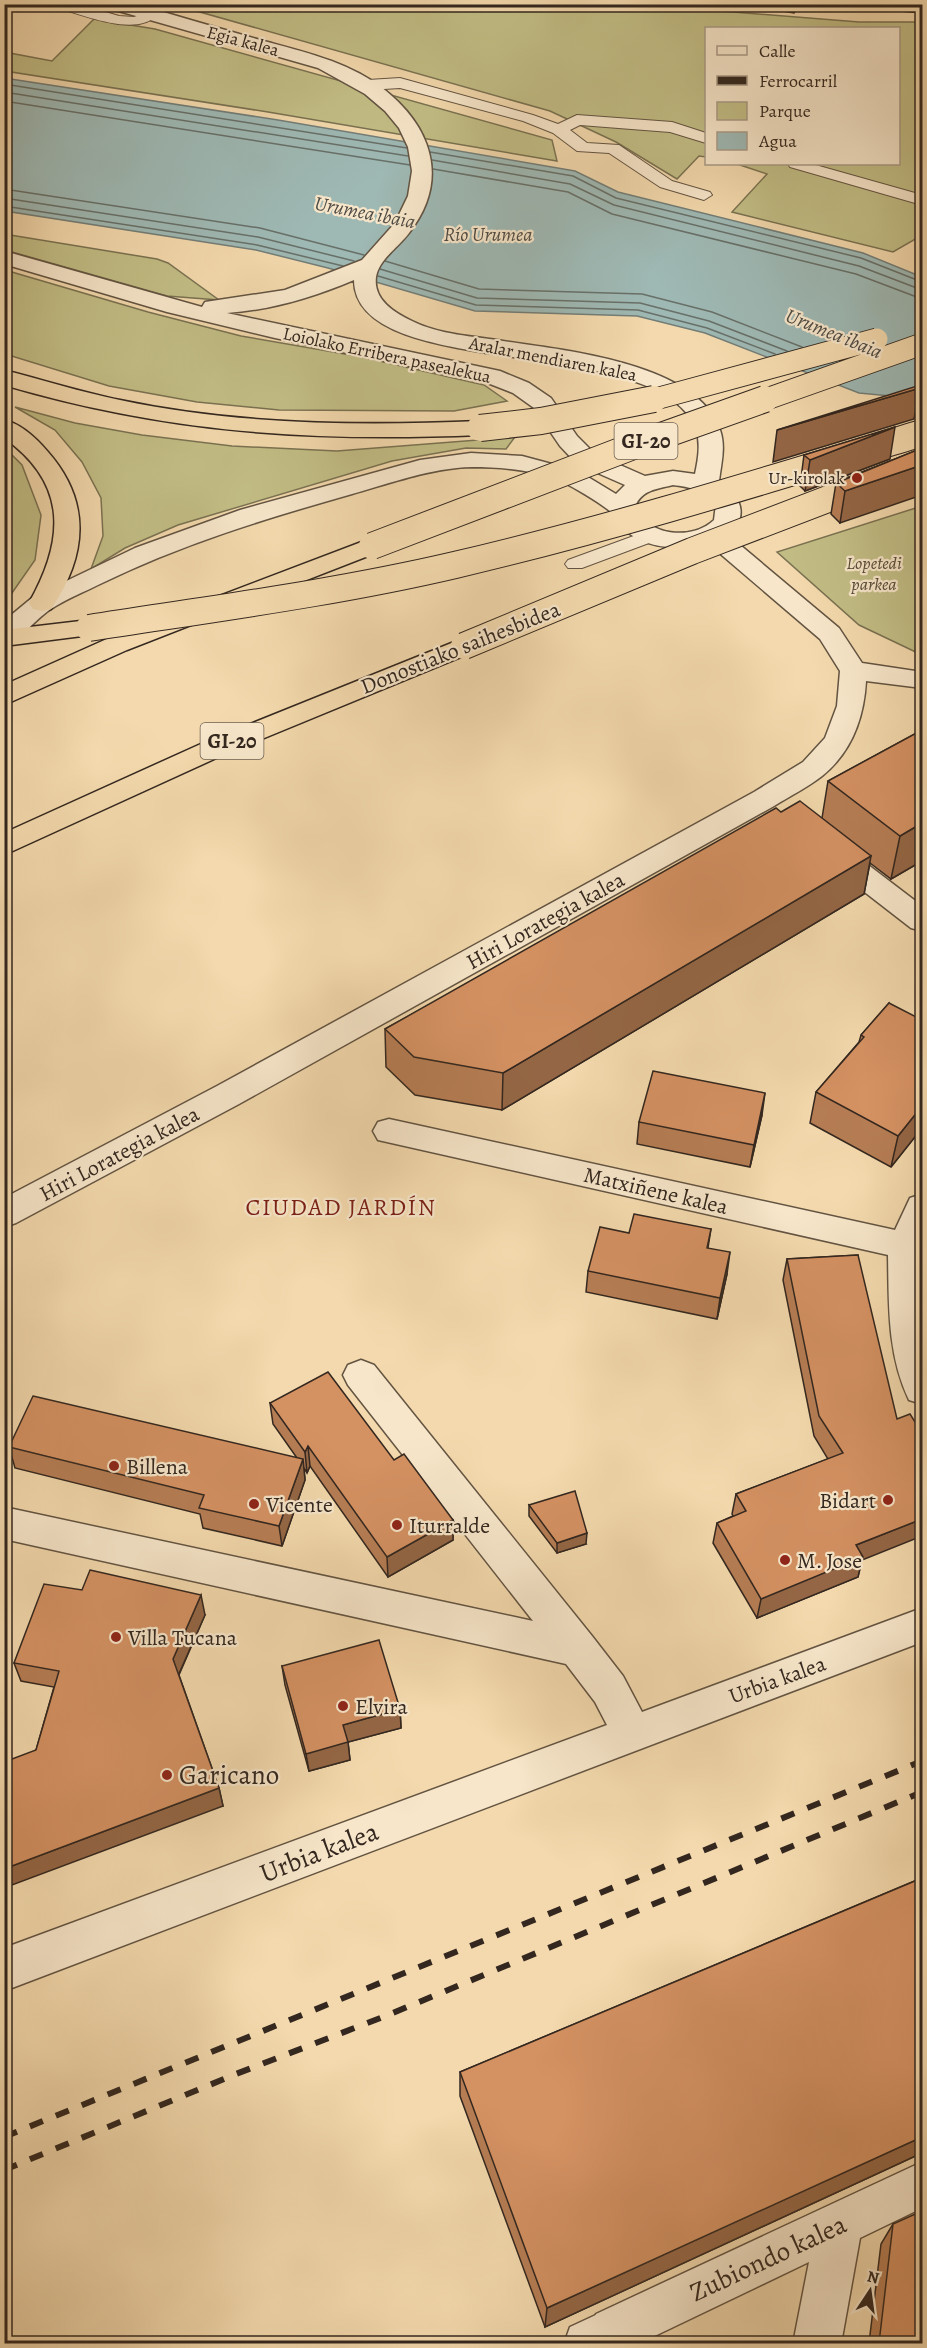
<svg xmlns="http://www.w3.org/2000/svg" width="927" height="2348" viewBox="0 0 927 2348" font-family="Alegreya,serif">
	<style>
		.green { fill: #c2bd85; stroke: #7a7252; stroke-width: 1.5 }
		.water { fill: #9eb8b3; stroke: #737e78; stroke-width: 1.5 }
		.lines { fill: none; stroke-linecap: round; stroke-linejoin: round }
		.shore { stroke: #687069; stroke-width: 1.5 }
		.service-casing { stroke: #635442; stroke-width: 2 }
		.pedestrian-casing { stroke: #635442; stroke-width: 3 }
		.minor-casing { stroke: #635442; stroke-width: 3 }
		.tertiary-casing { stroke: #635442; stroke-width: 3 }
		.motorway-casing { stroke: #33271f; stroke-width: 3 }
		.service { fill: #f7e6ca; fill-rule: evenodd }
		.pedestrian { fill: #f7e6ca; fill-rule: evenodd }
		.minor { fill: #f7e6ca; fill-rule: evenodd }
		.tertiary { fill: #f7e6ca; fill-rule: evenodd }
		.motorway { fill: #f3d9ad; fill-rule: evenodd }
		.rail { stroke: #33271f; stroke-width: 6; stroke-dasharray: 14 14; stroke-linecap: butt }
		.motorway-bridge-far1-casing { stroke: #33271f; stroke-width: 23; stroke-linecap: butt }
		.motorway-bridge-casing { stroke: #33271f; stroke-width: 28; stroke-linecap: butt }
		.motorway-bridge-far1 { stroke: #f3d9ad; stroke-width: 21 }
		.motorway-bridge { stroke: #f3d9ad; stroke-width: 26 }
		.wall { fill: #b67d54; stroke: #33271f; stroke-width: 1.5 }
		.shaded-wall { fill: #946645; stroke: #33271f; stroke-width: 1.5 }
		.building { fill: #d49162; stroke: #33271f; stroke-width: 1.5 }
		.poi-dot { fill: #8f2418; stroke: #f7e6ca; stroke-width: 2 }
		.labels { text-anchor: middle; stroke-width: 4.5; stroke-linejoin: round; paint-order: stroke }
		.far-street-label { font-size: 18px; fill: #33271f; stroke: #f7e6ca }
		.far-poi-label { font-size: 18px; fill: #33271f; stroke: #f7e6ca; text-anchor: end }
		.far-park-label { font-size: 18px; font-style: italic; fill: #574c38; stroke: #f7e6ca }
		.far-water-label { font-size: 20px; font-style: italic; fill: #4e4b44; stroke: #f7e6ca }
		.shield { fill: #f7e6ca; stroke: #6e6052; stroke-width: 1.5 }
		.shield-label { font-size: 21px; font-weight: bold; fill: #33271f }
		.street-label { font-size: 22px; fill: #33271f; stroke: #f7e6ca }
		.poi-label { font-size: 22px; fill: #33271f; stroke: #f7e6ca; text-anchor: start }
		.neighbourhood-label { font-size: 24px; letter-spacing: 1.5px; fill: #7a1f14; stroke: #f7e6ca }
		.near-poi-label { font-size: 27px; fill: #33271f; stroke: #f7e6ca; text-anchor: start }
		.near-street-label { font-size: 27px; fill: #33271f; stroke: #f7e6ca }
	</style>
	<rect width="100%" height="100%" fill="#f3d9ad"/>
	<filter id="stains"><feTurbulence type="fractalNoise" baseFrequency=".00333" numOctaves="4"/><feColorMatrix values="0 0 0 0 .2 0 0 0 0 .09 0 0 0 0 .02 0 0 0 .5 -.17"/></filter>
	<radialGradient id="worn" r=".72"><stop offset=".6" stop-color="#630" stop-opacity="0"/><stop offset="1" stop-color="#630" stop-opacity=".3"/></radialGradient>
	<path class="green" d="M634 4 859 22H922V240L917 238 893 252 732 212 767 174 737 164H898V28H706V157L699 156 677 179 616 142 550 111 175 5Z
		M94 19 155 29 552 140 557 161 268 112 5 71 4 52 52 61Z
		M4 234 157 259 168 263 219 300 167 296 5 250Z
		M5 270 148 312 241 336 362 357 484 385 507 401 454 411 279 410 197 402 109 386 5 354Z
		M15 407 75 423 142 435 232 446 337 451 515 437 506 449 466 448 392 461 178 525 125 548 91 569 103 536 101 498 82 462 55 430Z
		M5 448 22 465 41 515 35 560 5 603Z
		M922 506V655L859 625 777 552Z"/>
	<path class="water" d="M4 78 278 120 575 171 618 192 863 253 922 277V399L859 393 705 333 637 316 475 311 328 268 256 250 5 211Z"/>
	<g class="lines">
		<path class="shore" d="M4 84 407 148
			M4 92 408 156
			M4 101 410 165
			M430 152 573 176 616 198 861 258 922 282
			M432 160 570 184 614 205 859 266 922 290
			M433 169 568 192 612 214 856 274 922 299
			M4 189 260 228 364 255
			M4 198 258 237 354 261
			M4 206 257 245 343 266
			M385 261 479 289 642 294 712 312 802 347
			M380 269 477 298 640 303 709 321 787 351
			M378 276 476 305 638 310 707 328 775 354"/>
		<g class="service-casing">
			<path id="service" d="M53 4H78L119 16 134 17 150 11 157 15C136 38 81 14 55 7Z
				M400 78 533 115 558 124 577 115 672 122 706 133V143L670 132 580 125 570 130 587 143 619 145 672 181 710 192 712 195 704 200 660 187 609 153 577 151 553 133 523 121 400 88 368 90 360 85 368 80Z
				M788 164H812L922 195V205L790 167Z
				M650 530 657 532 660 536 657 540 582 568H568L565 564 568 560Z"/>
		</g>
		<g class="pedestrian-casing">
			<path id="pedestrian" d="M613 2307 630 2314 637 2331 631 2344H564L570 2327Z"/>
		</g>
		<g class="minor-casing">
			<path id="minor" d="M712 526 721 529 839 628 862 663 922 672V688L866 681C864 717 852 752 822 776 808 787 790 796 774 806L239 1104 16 1223 4 1227V1198L217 1086 754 792 803 762 825 738 837 706 840 671 820 639 703 539 699 534 703 529Z
				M832 842 842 845 922 906V931L911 928 822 859 817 852 822 845Z
				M389 1119 895 1230 910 1198 922 1194V1404L909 1400C887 1354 889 1304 888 1255L378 1140 373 1131 378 1122Z
				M361 1360 374 1365 592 1636 623 1676 642 1712 922 1608V1642L4 1991V1948L607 1725 595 1702 566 1664 4 1539V1507L533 1621 348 1385 343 1375 348 1365Z
				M922 2162V2208L860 2238 841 2344H793L809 2262 638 2344H595L589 2331 596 2314Z"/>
		</g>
		<g class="tertiary-casing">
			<path id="tertiary" d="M106 4H137C179 17 222 29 264 41 304 52 346 61 381 87 431 125 451 179 409 233 399 247 379 259 376 277 373 300 395 313 412 321 440 335 473 336 503 341 563 350 698 363 720 430 726 447 721 464 719 481 740 493 751 518 727 535 719 541 708 543 697 545 671 551 641 546 621 527 617 522 616 516 611 512 599 502 575 488 561 481 534 470 500 467 472 467 431 468 391 483 352 494 264 519 182 544 100 584 84 592 66 599 51 609 35 619 24 638 4 643V621L33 597 135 548 240 510 420 460 471 453 522 456 578 471 616 494 625 485 577 464 560 446 534 408 513 393 485 382 275 338 167 312 4 264V251L202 307 205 302 285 290 362 260 395 223 408 196 412 171 408 147 399 128 385 111 365 94 318 68 108 8ZM354 280C355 384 659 331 696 429 701 444 698 460 695 474L673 471 645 476 595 454 577 436 551 398 529 383 500 371 227 313C271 310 314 297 354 280ZM673 485C689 487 706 490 716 504L714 520C692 541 647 536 635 507 641 490 657 489 673 485Z"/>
		</g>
		<g class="motorway-casing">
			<path id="motorway" d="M4 370C43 380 81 392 120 400 238 425 360 426 480 421L488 423 492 428 488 433 480 435C311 442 167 433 4 385Z
				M4 420C22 424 37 439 48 452 92 502 87 556 51 609L42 611 33 609 29 603C64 541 69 484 4 438Z
				M372 538 381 541 385 546 381 551 127 650 4 705V685L109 638Z
				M89 620 98 622 102 628 98 634 4 646V630Z
				M464 638 473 640 477 646 473 652 223 755 4 855V833L203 743Z"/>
		</g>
		<use href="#service" class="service"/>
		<use href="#pedestrian" class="pedestrian"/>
		<use href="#minor" class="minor"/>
		<use href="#tertiary" class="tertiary"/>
		<use href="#motorway" class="motorway"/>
		<path class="rail" d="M4 2137 922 1761
			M4 2170 236 2074 388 2015 922 1792"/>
		<g class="motorway-bridge-far1-casing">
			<path id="motorway-bridge-far1" d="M648 401 877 339
				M761 401 922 344"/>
		</g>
		<g class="motorway-bridge-casing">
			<path id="motorway-bridge" d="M480 428 541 421 654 399
				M372 546 636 445 765 399
				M89 628C211 609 335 593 455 565 613 528 767 480 922 433
				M464 646 692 551 922 463"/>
		</g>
		<use href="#motorway-bridge-far1" class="motorway-bridge-far1"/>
		<use href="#motorway-bridge" class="motorway-bridge"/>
	</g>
	<path class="wall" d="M739 4H798L794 13Z
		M818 4H922V13Z
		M922 448 840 523 831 514 836 483Z
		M804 455 890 459 805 491 800 486Z
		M922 730V861L891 879 870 863 864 894 502 1110 415 1095 386 1067 385 1029 781 812 822 818 828 781Z
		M889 1003 922 1128 891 1167 810 1123 816 1092 859 1042 861 1035Z
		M762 1115 750 1167 637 1144 639 1122Z
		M711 1229 708 1248 727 1274 717 1319 586 1292 588 1271 629 1233Z
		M858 1255 862 1560 858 1577 757 1618 713 1543 717 1523 733 1516 732 1514 736 1494 828 1459 814 1436 783 1280 787 1259Z
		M270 1403 394 1460 453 1520V1540L388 1577 310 1466 307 1473 304 1468 305 1480 282 1546 203 1528 200 1514 15 1468 9 1447 297 1458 273 1424Z
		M529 1505 586 1544 557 1553 529 1516Z
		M205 1615 179 1675 219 1788 223 1806 36 1750 54 1687 21 1681 14 1663Z
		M282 1666 400 1709 401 1728 348 1742 350 1760 309 1771 285 1685Z
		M922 1878V2153L545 2327 460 2096V2072Z
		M893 2224 922 2343H869L881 2244Z"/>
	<path class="shaded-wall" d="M795 4H798L794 13Z
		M920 388 914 419 773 462 777 430Z
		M895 427 890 459 805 491 810 460Z
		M922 465V495L840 523 845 491Z
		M922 823V861L891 879 900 836Z
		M871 856 864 894 502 1110 503 1073Z
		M765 1093 762 1115 750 1167 754 1145Z
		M922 1106V1128L891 1167 898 1136Z
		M730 1252 727 1274 717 1319 720 1298Z
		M308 1446 310 1466 307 1473 305 1452Z
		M303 1459 305 1480 282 1546 279 1526Z
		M922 1519V1536L862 1560 858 1577 757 1618 761 1599 856 1545Z
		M453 1520V1540L388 1577 387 1557Z
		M587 1533 586 1544 557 1553V1543Z
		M201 1595 205 1615 177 1678 173 1659Z
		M400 1709 401 1728 348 1742 350 1760 309 1771 306 1754 343 1725Z
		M219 1788 223 1806 4 1888V1869Z
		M922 2137V2153L545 2327 547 2308Z"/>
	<path class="building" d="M917 386 920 388 777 430Z
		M895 427 810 460 804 455Z
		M922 448V465L845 491 836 483Z
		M922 730V823L900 836 828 781Z
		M800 801 871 856 503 1073 414 1057 385 1029 776 808 781 812Z
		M889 1003 922 1020V1106L898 1136 816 1092 864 1037 861 1035Z
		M653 1071 765 1093 754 1145 639 1122Z
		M634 1214 711 1229 707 1248 730 1252 720 1298 588 1271 600 1227 629 1233Z
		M858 1255 897 1419 910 1414 922 1433V1519L856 1545 863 1557 761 1599 717 1523 746 1511 736 1494 843 1453 819 1416 787 1259Z
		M328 1372 394 1460 404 1454 453 1520 387 1557 308 1446 305 1452 270 1403Z
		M33 1396 303 1459 279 1526 199 1508 204 1495 9 1447Z
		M575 1491 587 1533 557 1543 529 1505Z
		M90 1570 201 1595 173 1659 219 1788 4 1869V1762L36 1750 59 1671 14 1663 44 1584 82 1590Z
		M379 1640 400 1709 343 1725 348 1742 306 1754 282 1666Z
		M922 1878V2137L547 2308 460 2072Z
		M922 2211V2343H879L893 2224Z"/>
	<g class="poi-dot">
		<circle cx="857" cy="478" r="6"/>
		<circle cx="114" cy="1466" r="6"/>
		<circle cx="888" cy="1500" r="6"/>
		<circle cx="254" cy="1504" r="6"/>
		<circle cx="397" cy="1525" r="6"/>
		<circle cx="785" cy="1560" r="6"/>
		<circle cx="116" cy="1637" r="6"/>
		<circle cx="343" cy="1706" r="6"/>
		<circle cx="167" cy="1775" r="6"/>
	</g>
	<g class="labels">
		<g class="far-street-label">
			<text transform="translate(243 41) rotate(15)" y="6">Egia kalea</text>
			<text transform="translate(387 355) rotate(12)" y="6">Loiolako Erribera pasealekua</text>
			<text transform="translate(553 359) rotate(11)" y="6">Aralar mendiaren kalea</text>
		</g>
		<g class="far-poi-label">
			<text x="845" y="484">Ur-kirolak</text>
		</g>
		<g class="far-park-label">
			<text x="874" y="569">Lopetedi<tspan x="874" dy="21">parkea</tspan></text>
		</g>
		<g class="far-water-label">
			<text transform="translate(365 212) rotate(11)" y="7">Urumea ibaia</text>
			<text x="488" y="241">Río Urumea</text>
			<text transform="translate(834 333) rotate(22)" y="7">Urumea ibaia</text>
		</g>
		<g class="shield">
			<rect x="614.5" y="423" width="63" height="36" rx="4.5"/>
			<rect x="200.5" y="723" width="63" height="36" rx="4.5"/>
		</g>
		<g class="shield-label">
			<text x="646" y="448">GI-20</text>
			<text x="232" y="748">GI-20</text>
		</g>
		<g class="street-label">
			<text transform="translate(460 647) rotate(-22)" y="8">Donostiako saihesbidea</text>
			<text transform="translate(545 920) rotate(-29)" y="8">Hiri Lorategia kalea</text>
			<text transform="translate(119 1153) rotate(-28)" y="8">Hiri Lorategia kalea</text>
			<text transform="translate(656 1190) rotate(13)" y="8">Matxiñene kalea</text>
			<text transform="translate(777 1679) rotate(-20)" y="8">Urbia kalea</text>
		</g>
		<g class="poi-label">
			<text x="126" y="1474">Billena</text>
			<text x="876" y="1508" text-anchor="end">Bidart</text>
			<text x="266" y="1512">Vicente</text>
			<text x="409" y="1533">Iturralde</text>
			<text x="797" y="1568">M. Jose</text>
			<text x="128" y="1645">Villa Tucana</text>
			<text x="355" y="1714">Elvira</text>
		</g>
		<g class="neighbourhood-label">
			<text x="341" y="1215">CIUDAD JARDÍN</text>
		</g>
		<g class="near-poi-label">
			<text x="179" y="1784">Garicano</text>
		</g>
		<g class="near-street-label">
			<text transform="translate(319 1852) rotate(-21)" y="9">Urbia kalea</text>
			<text transform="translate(768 2258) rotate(-25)" y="9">Zubiondo kalea</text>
		</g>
	</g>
	<rect width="927" height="2348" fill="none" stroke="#f3d9ad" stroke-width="24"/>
	<rect x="6" y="6" width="915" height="2336" fill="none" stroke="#33271f" stroke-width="3"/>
	<rect x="12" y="12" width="903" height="2324" fill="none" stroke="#33271f" stroke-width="1.5"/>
	<rect x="705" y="27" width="195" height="138" fill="#f7e6ca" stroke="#a99a86" stroke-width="1.5"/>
	<rect x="717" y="46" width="30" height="9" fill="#f7e6ca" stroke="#a99a86" stroke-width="1.5"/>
	<text x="759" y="57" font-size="18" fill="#33271f">Calle</text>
	<rect x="717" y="76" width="30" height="9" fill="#33271f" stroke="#a99a86" stroke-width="1.5"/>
	<text x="759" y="87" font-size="18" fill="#33271f">Ferrocarril</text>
	<rect x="717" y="102" width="30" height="18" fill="#c2bd85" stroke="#a99a86" stroke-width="1.5"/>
	<text x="759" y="117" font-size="18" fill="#33271f">Parque</text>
	<rect x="717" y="132" width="30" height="18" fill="#9eb8b3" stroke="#a99a86" stroke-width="1.5"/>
	<text x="759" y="147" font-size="18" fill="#33271f">Agua</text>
	<g transform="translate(870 2291) rotate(13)" stroke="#f7e6ca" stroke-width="4.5" paint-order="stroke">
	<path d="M0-4.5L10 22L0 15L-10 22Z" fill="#33271f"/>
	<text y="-9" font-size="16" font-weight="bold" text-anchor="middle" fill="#33271f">N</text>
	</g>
	<rect width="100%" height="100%" filter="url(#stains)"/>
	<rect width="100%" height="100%" fill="url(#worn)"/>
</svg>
